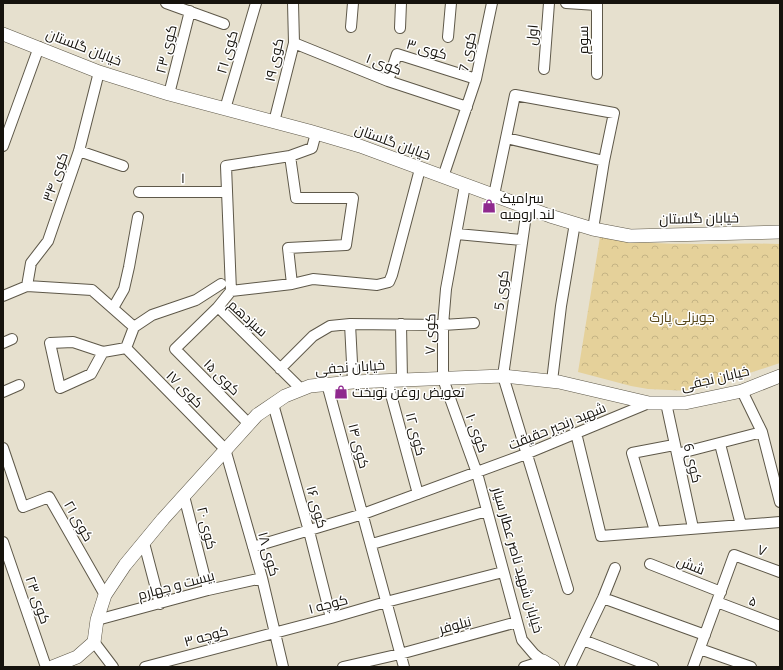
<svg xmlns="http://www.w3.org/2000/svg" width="783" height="670" viewBox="0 0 783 670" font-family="'Titillium Web',Cairo,sans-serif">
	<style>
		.park { fill: url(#park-crowns) }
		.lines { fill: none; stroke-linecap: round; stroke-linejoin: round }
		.street-casing { stroke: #5e5849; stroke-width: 12 }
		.secondary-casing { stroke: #5e5849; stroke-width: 14 }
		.street { stroke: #fff; stroke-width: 10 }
		.secondary { stroke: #fff; stroke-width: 13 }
		.labels { text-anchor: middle; stroke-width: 3; stroke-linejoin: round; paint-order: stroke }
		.street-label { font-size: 14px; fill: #16130d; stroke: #fff }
		.poi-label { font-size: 14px; fill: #16130d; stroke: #fff; text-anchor: start }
		.park-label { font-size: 14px; fill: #58481c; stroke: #fff }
	</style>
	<defs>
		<pattern id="park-crowns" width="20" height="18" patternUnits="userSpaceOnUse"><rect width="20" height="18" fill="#e5d19a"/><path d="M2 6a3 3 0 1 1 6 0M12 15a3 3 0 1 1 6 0" fill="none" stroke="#c4b384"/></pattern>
	</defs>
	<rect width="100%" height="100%" fill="#e6e0ce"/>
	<path class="park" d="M600 237C660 248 720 242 780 244V363L713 385 691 391 648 389 631 386 578 372Z"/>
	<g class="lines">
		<g class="street-casing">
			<path id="street" d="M166 3 224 24
				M566 3 597 5
				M351 27 353 3
				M400 28 401 3
				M448 37 451 3
				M294 43 388 81 467 107
				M544 69 549 3
				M597 74V3
				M388 81 397 54 476 79
				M169 94 190 11
				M225 109 256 3
				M274 122 294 43 293 3
				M506 138 515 95 614 113 604 161 593 229
				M3 146 39 47
				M79 151 123 166
				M290 156 312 148 316 133
				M443 177 476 79 492 3
				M465 185 446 289 443 325V379L477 473 522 640 534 654 543 661
				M139 192H227
				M494 195 506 138 604 161
				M527 208 503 376 568 589
				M457 234 522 240
				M27 286 31 263 48 241 79 151 99 72
				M231 291 292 284 313 279 377 285 389 282 392 275 420 169
				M3 296 27 286 92 290 134 327 152 315 196 300 221 284
				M218 307 231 291 226 166 290 156 296 198H353L346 245 288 248 292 284
				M113 308 124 289 129 267 138 217
				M350 324 353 382
				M401 324 402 380
				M3 343 12 339
				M126 348 225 449 262 578 283 667
				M126 348 134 327
				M103 352 91 374 60 388 50 343 73 342 103 352 126 348
				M280 369 313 336 330 326 350 324 443 325 474 323
				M387 380 418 494
				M552 381 561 306 575 223
				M327 384 404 667
				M742 391 762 432 780 502
				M3 392 19 385
				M666 403 693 528
				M273 404 309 531 331 618
				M249 424 175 349 218 307 301 389
				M576 433 601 536 780 522
				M720 444 741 525
				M3 448 23 507 49 497 105 595
				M677 454 762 432
				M184 496 208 590
				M655 531 632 453 674 445
				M3 542 46 667
				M144 543 160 604
				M372 544 487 511
				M253 547 363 514 526 454 649 403
				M650 564 721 592
				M603 598 705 635
				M717 602 780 626
				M97 620 208 590 262 578
				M583 640 653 667
				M94 642 113 667
				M700 649 751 667
				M145 667 331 618 386 602 503 572
				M343 667 400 654 517 622
				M524 667 543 661
				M570 667 603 598 615 568
				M693 667 734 555 780 572"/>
		</g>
		<g class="secondary-casing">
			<path id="secondary" d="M3 34 99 72 169 94 309 131 360 146 550 216 593 229 630 236 780 232
				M543 661 553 667
				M52 667 77 657 94 642 97 620 105 595 125 565 163 519 257 415 285 396 310 386 353 382 503 376 559 382 649 403H685L742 391 780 376"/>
		</g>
		<use href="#street" class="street"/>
		<use href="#secondary" class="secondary"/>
	</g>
	<defs>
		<g id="shop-bare" transform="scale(1.08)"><path d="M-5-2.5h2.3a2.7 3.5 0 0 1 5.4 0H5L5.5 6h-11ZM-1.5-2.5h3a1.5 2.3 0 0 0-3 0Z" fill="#8f298e" stroke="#fff" stroke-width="2.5" paint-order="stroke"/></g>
	</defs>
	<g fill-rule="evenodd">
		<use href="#shop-bare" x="489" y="206"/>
		<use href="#shop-bare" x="341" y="392"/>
	</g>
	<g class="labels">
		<g class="street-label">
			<text transform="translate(532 35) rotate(-85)" y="5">اول</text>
			<text transform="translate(583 40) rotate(-90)" y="5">سوم</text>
			<text transform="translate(84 47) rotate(21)" y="5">خیابان گلستان</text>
			<text transform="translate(166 49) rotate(-76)" y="5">کوی ۲۳</text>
			<text transform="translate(427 49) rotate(16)" y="5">کوی ۳</text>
			<text transform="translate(227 52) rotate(-74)" y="5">کوی ۲۱</text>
			<text transform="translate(467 52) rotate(-78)" y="5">کوی 7</text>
			<text transform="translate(274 60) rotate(-78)" y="5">کوی ۱۹</text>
			<text transform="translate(384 64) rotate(21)" y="5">کوی ۱</text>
			<text transform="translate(393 142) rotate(20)" y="5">خیابان گلستان</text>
			<text transform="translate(55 177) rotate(-71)" y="5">کوی ۳۴</text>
			<text x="183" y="183">۱</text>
			<text transform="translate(699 218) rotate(-1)" y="5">خیابان گلستان</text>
			<text transform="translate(501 290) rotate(-82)" y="5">کوی 5</text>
			<text transform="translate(248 318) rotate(42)" y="5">سیزدهم</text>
			<text transform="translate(430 334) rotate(-89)" y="5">کوی ۷</text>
			<text transform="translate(350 367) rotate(-4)" y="5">خیابان نجفی</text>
			<text transform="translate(222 377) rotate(45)" y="5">کوی ۱۵</text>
			<text transform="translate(715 378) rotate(-13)" y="5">خیابان نجفی</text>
			<text transform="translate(185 389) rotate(45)" y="5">کوی ۱۷</text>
			<text transform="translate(557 426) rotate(-22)" y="5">شهید رنجبر حقیقت</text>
			<text transform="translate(477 433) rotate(70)" y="5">کوی ۱۰</text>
			<text transform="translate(416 434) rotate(75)" y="5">کوی ۱۲</text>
			<text transform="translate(359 446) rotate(75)" y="5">کوی ۱۴</text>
			<text transform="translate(693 463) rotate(77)" y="5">کوی 6</text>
			<text transform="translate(317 507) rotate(74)" y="5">کوی ۱۶</text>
			<text transform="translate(79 521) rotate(60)" y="5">کوی ۲۱</text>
			<text transform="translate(207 528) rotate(76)" y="5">کوی ۲۰</text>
			<text transform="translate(762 550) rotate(20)" y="5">۷</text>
			<text transform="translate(269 554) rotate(74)" y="5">کوی ۱۸</text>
			<text transform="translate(518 560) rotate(74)" y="5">خیابان شهید ناصر عطار سیار</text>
			<text transform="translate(691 565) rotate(22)" y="5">شش</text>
			<text transform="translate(176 585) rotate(-15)" y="5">بیست و چهارم</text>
			<text transform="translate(38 600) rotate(71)" y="5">کوی ۲۳</text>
			<text transform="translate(753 601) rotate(21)" y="5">۵</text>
			<text transform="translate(328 604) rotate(-15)" y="5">کوچه ۱</text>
			<text transform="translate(455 625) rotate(-15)" y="5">نیلوفر</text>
			<text transform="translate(206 636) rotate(-15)" y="5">کوچه ۳</text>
		</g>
		<g class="poi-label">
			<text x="500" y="203">سرامیک<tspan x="500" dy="16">لند ارومیه</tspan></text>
			<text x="352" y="397">تعویض روغن نوبخت</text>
		</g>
		<g class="park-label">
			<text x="682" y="322">جویزلی پارک</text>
		</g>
	</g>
	<rect width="783" height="670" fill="none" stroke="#16130d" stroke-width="8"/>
</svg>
